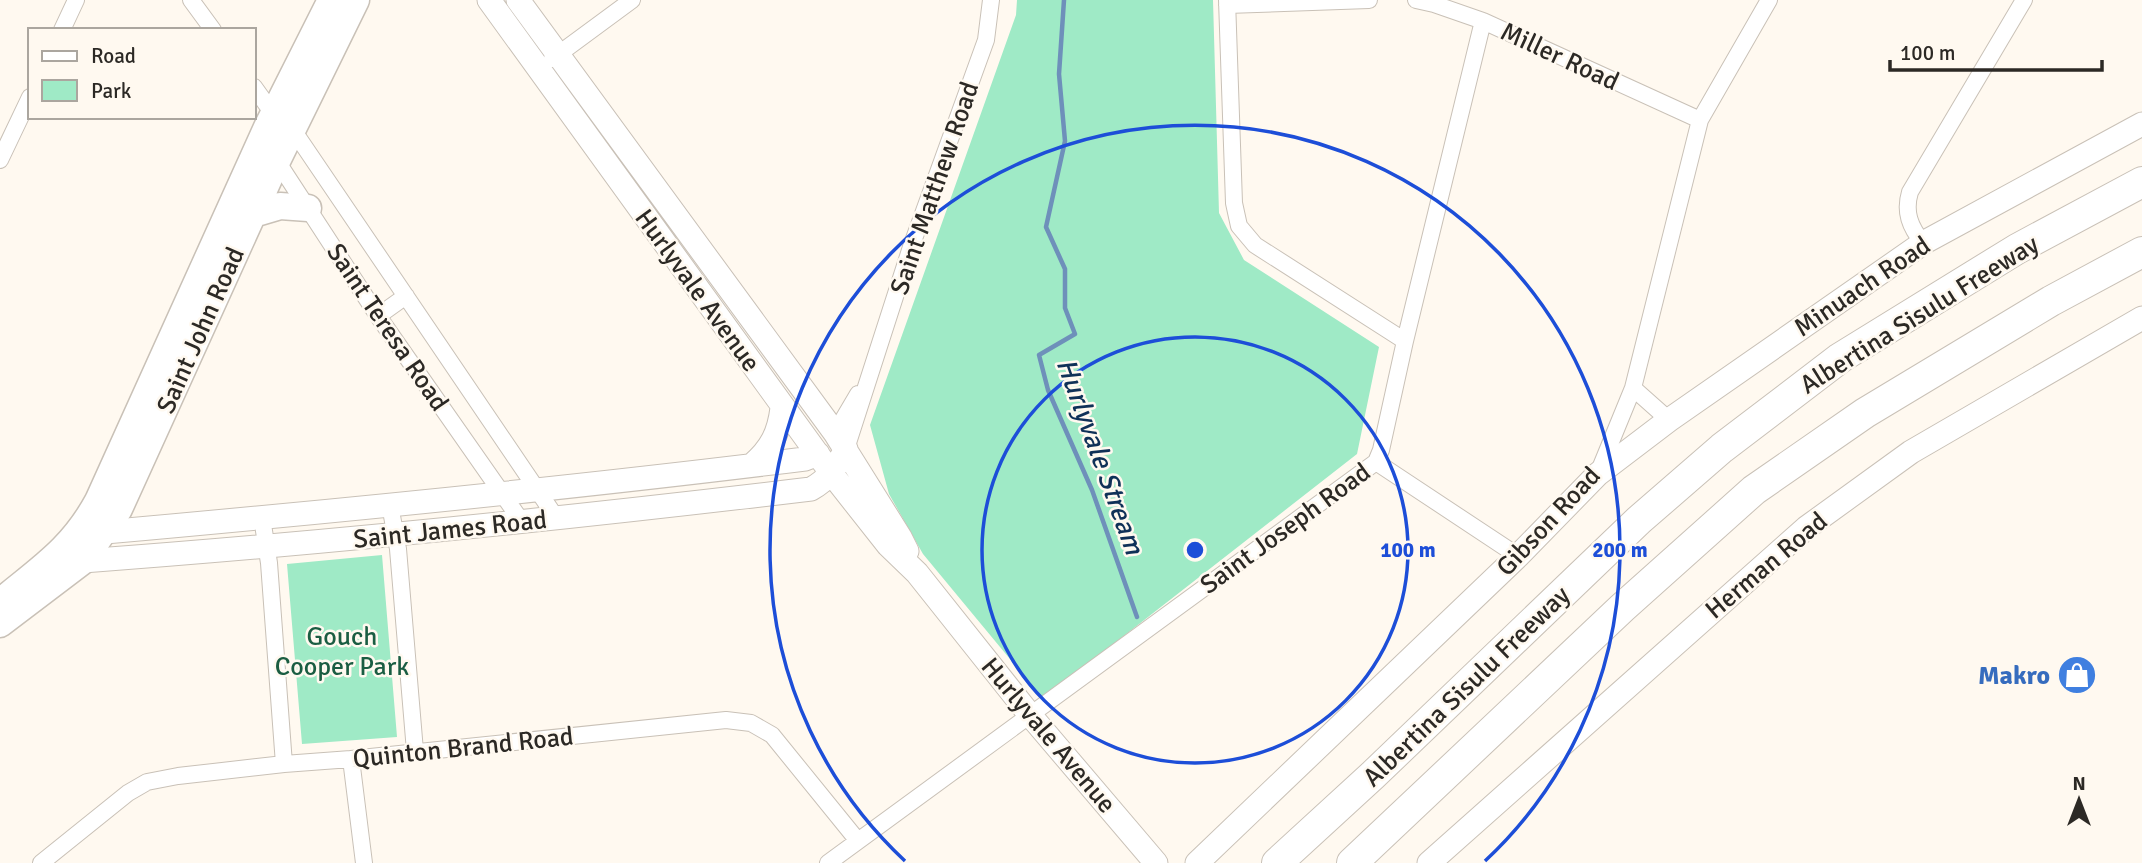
<svg xmlns="http://www.w3.org/2000/svg" width="2142" height="863" viewBox="0 0 2142 863" font-family="Signika,sans-serif">
	<style>
		.green { fill: #9feac6 }
		.lines { fill: none; stroke-linecap: round; stroke-linejoin: round }
		.stream { stroke: #6e90ba; stroke-width: 4.5 }
		.street-casing { stroke: #c9c1b7; stroke-width: 18 }
		.secondary-casing { stroke: #c9c1b7; stroke-width: 25 }
		.primary-casing { stroke: #c9c1b7; stroke-width: 29 }
		.highway-casing { stroke: #c9c1b7; stroke-width: 32 }
		.street { stroke: #fff; stroke-width: 16 }
		.secondary { stroke: #fff; stroke-width: 23 }
		.primary { stroke: #fff; stroke-width: 26 }
		.highway { stroke: #fff; stroke-width: 30 }
		.ring { fill: none; stroke: #1d4ed8; stroke-width: 3.5 }
		.labels { text-anchor: middle; stroke-width: 5; stroke-linejoin: round; paint-order: stroke }
		.street-label { font-size: 26px; fill: #2c2925; stroke: #fff9f0 }
		.park-label { font-size: 26px; fill: #1a5d42; stroke: #fff9f0 }
		.shop-label { font-size: 26px; font-weight: bold; fill: #366cbe; stroke: #fff9f0; text-anchor: end }
		.water-label { font-size: 28px; font-style: italic; fill: #0f3158; stroke: #fff9f0 }
		.centre { fill: #1d4ed8; stroke: #fff9f0; stroke-width: 3.5 }
		.ring-label { font-size: 21px; text-anchor: middle; font-weight: bold; fill: #1d4ed8; stroke: #fff9f0; stroke-width: 5; stroke-linejoin: round; paint-order: stroke }
	</style>
	<rect width="100%" height="100%" fill="#fff9f0"/>
	<path class="green" d="M1017 0H1213L1219 213 1244 260 1379 347 1357 454 1043 699 923 554 889 494 870 425 1016 15Z
		M382 555 397 737 302 744 287 564Z"/>
	<g class="lines">
		<path class="stream" d="M1064 0 1059 74 1065 141 1046 227 1065 269V308L1075 334 1039 355 1048 390 1092 490 1137 617"/>
		<g class="street-casing">
			<path id="street" d="M191 0 213 30
				M1227 0 1234 203 1239 226 1255 245 1405 341
				M1416 0 1434 4 1483 21 1700 120
				M1227 5 1369 0
				M62 30 76 0
				M552 59 632 0
				M254 87 274 115
				M289 124 557 519
				M276 156 277 161 378 316 522 522
				M0 160 30 97
				M1923 243C1910 227 1904 212 1910 192L2024 0
				M378 316 406 296
				M1633 388 1669 420
				M835 433 858 394
				M846 449 911 247 986 40 991 0
				M1376 462 1518 556
				M1599 471 1633 388 1700 120 1769 0
				M390 505 398 549 415 751
				M262 518 269 563 284 764
				M351 759 364 863
				M41 863 128 793 147 782 178 776 284 764 351 759 726 720 751 723 772 735 858 841
				M828 863 1376 462 1381 450 1405 341 1483 21"/>
		</g>
		<g class="secondary-casing">
			<path id="secondary" d="M489 0 832 474 888 545 917 573 1030 715 1156 863
				M518 0 835 433 900 537 907 551
				M752 465C771 449 779 433 782 408
				M91 528 105 532C339 511 572 488 805 459L818 454
				M71 553 83 561C327 543 569 518 811 489 829 479 836 467 846 449
				M1197 863 1518 556 1598 474 1669 420 1923 243 2142 124
				M1429 863 1806 528 1911 452 2142 318"/>
		</g>
		<g class="primary-casing">
			<path id="primary" d="M253 214 280 206 308 208
				M0 602C41 568 72 549 98 501L268 125 331 0
				M0 624 83 561 119 509 277 161 356 0"/>
		</g>
		<g class="highway-casing">
			<path id="highway" d="M1277 863 1373 775 1639 520 1722 448 1840 358 2017 249 2142 182
				M1352 863 1622 608 1754 490 1865 413 2051 301 2142 252"/>
		</g>
		<use href="#street" class="street"/>
		<use href="#secondary" class="secondary"/>
		<use href="#primary" class="primary"/>
		<use href="#highway" class="highway"/>
	</g>
	<g class="ring">
		<circle cx="1195" cy="550" r="213"/>
		<path d="M905 861A425 425 0 1 1 1485 861"/>
	</g>
	<defs>
		<g id="shop-disc" transform="scale(2.0125)"><circle r="9.5" fill="#3f7fe0" stroke="#fff9f0"/><path d="M-5-2.5h2.3a2.7 3.5 0 0 1 5.4 0H5L5.5 6h-11ZM-1.5-2.5h3a1.5 2.3 0 0 0-3 0Z" fill="#fff"/></g>
	</defs>
	<g fill-rule="evenodd">
		<use href="#shop-disc" x="2077" y="675"/>
	</g>
	<g class="labels">
		<g class="street-label">
			<text transform="translate(1560 56) rotate(25)" y="9">Miller Road</text>
			<text transform="translate(934 188) rotate(-71)" y="9">Saint Matthew Road</text>
			<text transform="translate(1862 286) rotate(-34)" y="9">Minuach Road</text>
			<text transform="translate(698 290) rotate(54)" y="9">Hurlyvale Avenue</text>
			<text transform="translate(1919 314) rotate(-32)" y="9">Albertina Sisulu Freeway</text>
			<text transform="translate(388 327) rotate(56)" y="9">Saint Teresa Road</text>
			<text transform="translate(200 330) rotate(-66)" y="9">Saint John Road</text>
			<text transform="translate(1548 521) rotate(-47)" y="9">Gibson Road</text>
			<text transform="translate(1285 528) rotate(-36)" y="9">Saint Joseph Road</text>
			<text transform="translate(450 529) rotate(-6)" y="9">Saint James Road</text>
			<text transform="translate(1766 565) rotate(-40)" y="9">Herman Road</text>
			<text transform="translate(1466 686) rotate(-44)" y="9">Albertina Sisulu Freeway</text>
			<text transform="translate(1049 735) rotate(50)" y="9">Hurlyvale Avenue</text>
			<text transform="translate(463 747) rotate(-6)" y="9">Quinton Brand Road</text>
		</g>
		<g class="park-label">
			<text x="342" y="645">Gouch<tspan x="342" dy="30">Cooper Park</tspan></text>
		</g>
		<g class="shop-label">
			<text x="2050" y="684">Makro</text>
		</g>
		<g class="water-label">
			<text transform="translate(1101 456) rotate(70)" y="10">Hurlyvale Stream</text>
		</g>
	</g>
	<circle cx="1195" cy="550" r="10" class="centre"/>
	<g class="ring-label">
		<text x="1408" y="557">100 m</text>
		<text x="1620" y="557">200 m</text>
	</g>
	<rect x="28" y="28" width="228" height="91" fill="#fff9f0" stroke="#aba69f" stroke-width="2"/>
	<rect x="42" y="51" width="35" height="10" fill="#ffffff" stroke="#aba69f" stroke-width="2"/>
	<text x="91" y="63" font-size="21" fill="#2c2925">Road</text>
	<rect x="42" y="80" width="35" height="21" fill="#9feac6" stroke="#aba69f" stroke-width="2"/>
	<text x="91" y="98" font-size="21" fill="#2c2925">Park</text>
	<g transform="translate(2079 800)" stroke="#fff9f0" stroke-width="5" paint-order="stroke">
	<path d="M0-5L12 26L0 18L-12 26Z" fill="#2c2925"/>
	<text y="-10" font-size="19" font-weight="bold" text-anchor="middle" fill="#2c2925">N</text>
	</g>
	<path d="M1890 60v10h212v-10" fill="none" stroke="#2c2925" stroke-width="3.5"/>
	<text x="1900" y="60" font-size="21" fill="#2c2925" stroke="#fff9f0" stroke-width="5" paint-order="stroke">100 m</text>
</svg>
